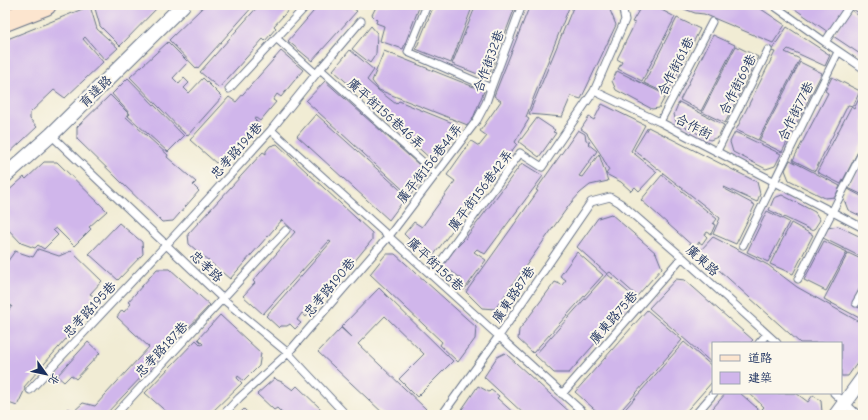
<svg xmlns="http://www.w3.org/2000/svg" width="868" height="420" viewBox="0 0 868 420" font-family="'Comic Neue','LXGW WenKai TC',sans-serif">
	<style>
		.building { fill: #d0b6eb }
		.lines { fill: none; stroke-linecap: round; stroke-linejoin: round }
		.lane-casing { stroke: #667187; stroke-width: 9 }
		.street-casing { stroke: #667187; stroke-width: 16 }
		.secondary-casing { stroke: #667187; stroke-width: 22 }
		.lane { stroke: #fff; stroke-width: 7 }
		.street { stroke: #fff; stroke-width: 14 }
		.secondary { stroke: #fce5cf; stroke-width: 20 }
		.labels { text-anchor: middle; stroke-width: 4; stroke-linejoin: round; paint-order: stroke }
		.street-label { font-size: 13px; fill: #1b2f5e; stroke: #fbf7ec }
	</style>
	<rect width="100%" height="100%" fill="#fbf7ec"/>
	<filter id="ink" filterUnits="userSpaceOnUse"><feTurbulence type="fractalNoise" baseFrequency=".025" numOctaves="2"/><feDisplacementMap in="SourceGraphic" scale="8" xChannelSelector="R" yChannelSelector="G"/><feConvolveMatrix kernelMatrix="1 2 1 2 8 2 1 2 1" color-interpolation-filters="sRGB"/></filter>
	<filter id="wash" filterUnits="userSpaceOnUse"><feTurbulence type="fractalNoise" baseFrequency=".012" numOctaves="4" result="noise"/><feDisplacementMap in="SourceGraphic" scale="16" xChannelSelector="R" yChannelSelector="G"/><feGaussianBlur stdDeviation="0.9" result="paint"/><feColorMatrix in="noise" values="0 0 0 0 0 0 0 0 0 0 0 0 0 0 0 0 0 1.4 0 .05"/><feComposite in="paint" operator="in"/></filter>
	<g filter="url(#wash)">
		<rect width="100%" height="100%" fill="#f1ecd4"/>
		<g id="blocks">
			<path class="building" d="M94 5H160L120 46 100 26Z
				M205 5H254L197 69 169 40Z
				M259 5H293L274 26 276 28 265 41 263 39 219 88 200 72Z
				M319 5H348L357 11 312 61 288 41Z
				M377 5H420L403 49 380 41 384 26 376 23 377 20 372 15Z
				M434 5H473L451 63 416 49Z
				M476 5H502L514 10 488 78 452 64Z
				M530 5H570L526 117 529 119 515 142 517 144 430 260 404 234 414 222 422 227 455 181 447 175 471 141 479 146 487 136 480 131 501 101 494 96Z
				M574 5H608L616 25 581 99 571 96 562 117 529 114Z
				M642 5H652L675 17 642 81 618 69 622 62 617 59 635 23 632 22Z
				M674 5H755L785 25 773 43 704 14 695 13Z
				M789 5H844L846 6 828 32Z
				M855 5H863V16L853 9Z
				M90 6 97 29 118 48 105 60 85 37 83 39 103 62 65 98 54 90 30 113V119L37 127 5 157V40Z
				M851 10 863 19V56L833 36Z
				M677 18 700 29 667 94 644 83Z
				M371 26 377 33 376 54 370 63 352 49Z
				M787 27 830 55 825 66 788 49 785 52 800 59 758 140 736 130 775 52 771 51Z
				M713 35 735 45 701 111 680 100Z
				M168 42 188 62 173 78 179 84 184 78 189 83 184 88 189 93 203 78 222 97 187 136 130 77Z
				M736 46 758 57 725 123 702 112Z
				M350 50 374 70 367 80 378 90 396 104 399 101 460 126 434 162 333 70Z
				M281 51 303 70 281 97 277 94 273 100 276 102 260 121 256 118 254 119 258 123 229 156 226 153 216 163 190 140 229 97 236 102Z
				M384 51 484 91 470 126 379 90 372 81Z
				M800 62 822 73 782 152 759 141Z
				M617 71 666 95 659 108 652 109 616 90 612 81Z
				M832 77 860 91 853 106 848 105 815 171 793 160 828 93 825 91Z
				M128 78 184 136 168 152 128 116 130 114 112 94Z
				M325 81 427 172 410 196 306 101Z
				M863 90V142L841 184 817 172 851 107 854 109Z
				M110 95 128 113 126 117 168 155 167 157 196 182 193 185 199 191 173 221 162 222 77 139V127Z
				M679 102 724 125 718 137 710 140 676 122 674 114Z
				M602 104 645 125 631 151 657 172 639 191 635 187 631 191 621 182 606 174 609 170 600 153 588 136 587 133 581 129 589 117 594 120Z
				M316 114 407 196 389 220 297 136Z
				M537 118 555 130 553 132 556 133 539 157 519 142Z
				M648 127 757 182 760 194 757 202 724 187 723 188 755 205 736 244 713 234 720 218 634 150Z
				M578 130 585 134 586 140 590 142 588 144 597 151 579 176 582 177 599 154 608 181 590 185 580 193 570 204 495 309 482 308 466 292 538 191 536 190Z
				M735 132 781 154 775 166 766 169 733 152 730 142Z
				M277 144 372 233V240L349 268 344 265 333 277 337 281 327 292 323 290 313 302 316 305 306 317 302 313 297 320 301 323 295 329 290 324 287 326H281L279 328 266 316 331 242 329 241 263 314 243 296 255 283 253 281 295 232 282 220 230 279 189 244 188 234 263 152 266 154V151L270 146Z
				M863 158V195L848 188Z
				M790 160 840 186 835 197 825 198 789 180 785 170Z
				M44 162H57L107 211 89 227 91 229 74 246 56 228 53 230 58 235 44 249 38 245 35 248 21 243 5 226V194L24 177 26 179Z
				M522 163 543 176 485 254 477 249 474 252 486 260 464 290 457 285 462 279 451 271 448 276 440 269 455 249 465 239Z
				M662 175 717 219 713 224 715 225 711 234 707 232 705 235 707 237 702 244 699 242 695 248 641 200Z
				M848 189 863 197V217L848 210 843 197Z
				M782 195 815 212 820 220 813 231 769 210 774 198Z
				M767 211 789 222 768 262 747 252Z
				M611 214 656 253 662 268 637 296 610 272 607 274 577 247 598 218Z
				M119 223 142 242 143 254 118 280 89 254Z
				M791 223 813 235 793 274 770 264Z
				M838 226 863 238V258L823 238 828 228Z
				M713 237 768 265 797 287 863 324V355L848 376H841V343H800L699 252Z
				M824 241 847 252 826 291 804 280Z
				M38 249 59 256 71 251 102 281 90 294 100 300 24 387 25 389 17 406 6 402 5 404V315L12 306 5 302V265L15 251 33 257Z
				M577 252 603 275 533 353 518 339 519 330 555 282 562 285 566 280 560 276Z
				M848 253 863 260V282L852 304 859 308 863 300V320L824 299Z
				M386 254H395L476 327 475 339 458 362 440 345 442 342 370 274Z
				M157 269H170L210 305 105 415H62L68 408 73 412 83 403 95 406 149 347 117 317 122 310 124 312 131 304 128 302Z
				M607 274 635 298 569 373H554L535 355Z
				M676 279 685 280 753 340 750 343H713V364L649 308Z
				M379 288 453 361 417 397 399 379 424 354 385 316 358 344 426 409 420 415H385L318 352 341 328 352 338 341 327Z
				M647 310 682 340 617 415H601L575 392Z
				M220 315 261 353 259 366 244 381 238 376 237 378 242 383 209 415H170L145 393 196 340 201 345 203 344 198 339Z
				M88 342 100 353 76 379 71 375 64 382 57 376Z
				M684 342 713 367V381L683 415H620Z
				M505 353 573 415H525L484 377 497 357Z
				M275 378 277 380 282 382 293 390 297 386 322 410 324 412 322 415H319L322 410 317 415H284L277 408 274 410 257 394Z
				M478 386 489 392 491 390 499 396 497 398 516 415H458Z
				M726 393H740L765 415H707Z
				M749 393H796L808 402 813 395 821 401 822 412 819 415H770L762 409 764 407Z
				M244 409 249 414 250 413 253 415H238Z"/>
		</g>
	</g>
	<g filter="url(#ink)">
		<use href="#blocks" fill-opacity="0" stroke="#667187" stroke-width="1"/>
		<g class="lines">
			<g class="lane-casing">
				<path id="lane" d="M427 5 408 52 491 88
					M773 5 825 42 863 68
					M276 38 316 74
					M825 42 850 5
					M320 69 436 174
					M229 89 307 5
					M594 91 660 122 863 228
					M660 122 712 22
					M271 130C376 225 481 320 586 415
					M51 135 223 299 288 353 346 415
					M717 151 768 50
					M743 245 838 52
					M431 275 520 153 542 167 594 91 625 20 622 5
					M798 279 863 151
					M856 303 863 291
					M759 343 767 334
					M30 390 166 245 271 130 316 74 361 21
					M834 393 858 415
					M562 394 682 257
					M115 415 286 230
					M223 415 239 398 288 353 389 236 477 120 486 103 491 88 522 5
					M442 415 499 336 591 202 610 197 620 203 682 257 777 343
					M695 415 714 393"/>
			</g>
			<g class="street-casing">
				<path id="street" d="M5 176 51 135 183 5
					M836 415 863 378"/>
			</g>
			<g class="secondary-casing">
				<path id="secondary" d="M5 21 46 5"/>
			</g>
			<use href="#lane" class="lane"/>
			<use href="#street" class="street"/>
			<use href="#secondary" class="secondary"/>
		</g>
	</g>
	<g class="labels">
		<g class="street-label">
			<text transform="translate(488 61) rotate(-70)" y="5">合作街32巷</text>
			<text transform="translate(675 66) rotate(-63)" y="5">合作街61巷</text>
			<text transform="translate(737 84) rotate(-63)" y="5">合作街69巷</text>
			<text transform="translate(95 91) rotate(-44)" y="5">育達路</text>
			<text transform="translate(795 111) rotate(-64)" y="5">合作街77巷</text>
			<text transform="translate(386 113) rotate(42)" y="5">廣平街156巷46弄</text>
			<text transform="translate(694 126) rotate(27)" y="5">合作街</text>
			<text transform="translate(236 150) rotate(-48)" y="5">忠孝路194巷</text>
			<text transform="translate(429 163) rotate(-52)" y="5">廣平街156巷44弄</text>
			<text transform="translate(480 190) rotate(-53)" y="5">廣平街156巷42弄</text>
			<text transform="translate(703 260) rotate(42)" y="5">廣東路</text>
			<text transform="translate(436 264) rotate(43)" y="5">廣平街156巷</text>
			<text transform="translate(207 266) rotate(43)" y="5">忠孝路</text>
			<text transform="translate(329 287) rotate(-50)" y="5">忠孝路190巷</text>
			<text transform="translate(513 294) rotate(-56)" y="5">廣東路87巷</text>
			<text transform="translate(89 309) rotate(-47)" y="5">忠孝路195巷</text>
			<text transform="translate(613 317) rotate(-49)" y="5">廣東路75巷</text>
			<text transform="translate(161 349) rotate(-47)" y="5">忠孝路187巷</text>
		</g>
	</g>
	<rect width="868" height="420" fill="none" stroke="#fbf7ec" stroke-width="20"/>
	<rect x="712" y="342" width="130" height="52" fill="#fbf7ec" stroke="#a1a7b3"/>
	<rect x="720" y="355" width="20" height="6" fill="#fce5cf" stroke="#a1a7b3"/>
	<text x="748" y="362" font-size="12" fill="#1b2f5e">道路</text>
	<rect x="720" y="372" width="20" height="12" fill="#d0b6eb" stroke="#a1a7b3"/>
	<text x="748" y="382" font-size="12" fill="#1b2f5e">建築</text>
	<g transform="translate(46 374) rotate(123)" stroke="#fbf7ec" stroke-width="3" paint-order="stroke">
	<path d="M0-3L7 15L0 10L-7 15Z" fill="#1b2f5e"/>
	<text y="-6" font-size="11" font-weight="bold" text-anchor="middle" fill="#1b2f5e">北</text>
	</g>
</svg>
